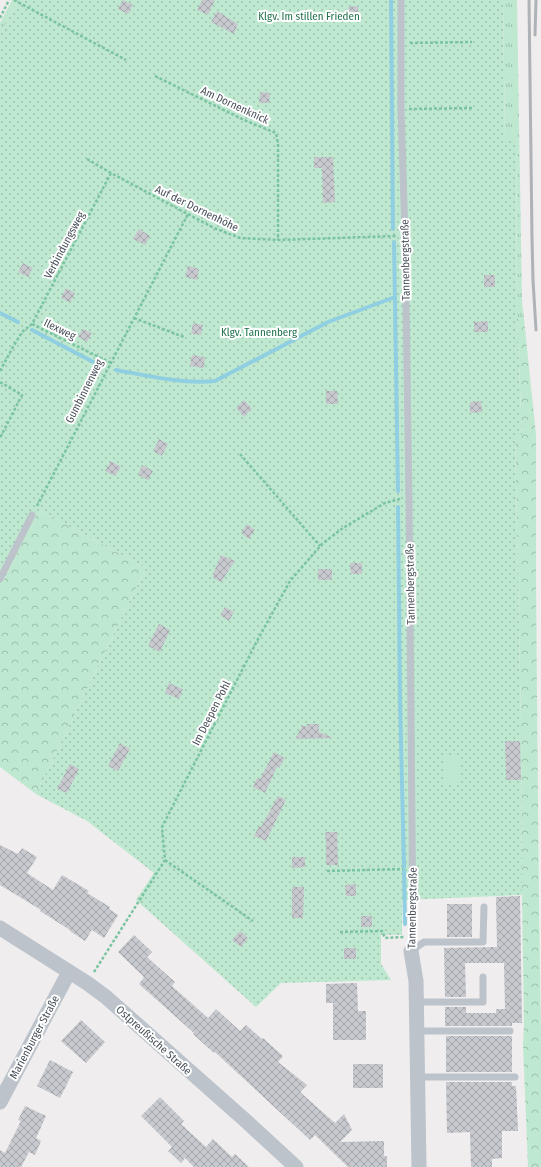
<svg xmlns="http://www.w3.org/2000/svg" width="541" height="1167" viewBox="0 0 541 1167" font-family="'Fira Sans Condensed',sans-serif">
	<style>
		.grass { fill: url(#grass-tufts) }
		.forest { fill: url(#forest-crowns) }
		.park { fill: url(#park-dots) }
		.pitch { fill: #bee9d0 }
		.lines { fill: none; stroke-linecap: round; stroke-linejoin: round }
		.stream { stroke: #90cee2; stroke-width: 4 }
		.building { fill: url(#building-cross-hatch) }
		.path { stroke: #7ac4a2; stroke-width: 2.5; stroke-dasharray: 3 2; stroke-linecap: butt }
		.lane { stroke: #bcc3cb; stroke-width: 7 }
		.street { stroke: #bcc3cb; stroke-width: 15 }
		.rail { stroke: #afb2b6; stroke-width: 3 }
		.labels { text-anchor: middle; stroke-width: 4; stroke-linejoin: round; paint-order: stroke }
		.park-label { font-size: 11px; fill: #1f714b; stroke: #fff }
		.street-label { font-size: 11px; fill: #474f58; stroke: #fff }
	</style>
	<defs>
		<pattern id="grass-tufts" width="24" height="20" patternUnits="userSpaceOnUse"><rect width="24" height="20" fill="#bee9d0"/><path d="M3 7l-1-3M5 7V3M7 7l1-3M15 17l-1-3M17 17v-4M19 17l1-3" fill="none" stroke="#9cbfac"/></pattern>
		<pattern id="forest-crowns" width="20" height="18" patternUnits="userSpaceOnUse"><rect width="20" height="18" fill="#bee9d0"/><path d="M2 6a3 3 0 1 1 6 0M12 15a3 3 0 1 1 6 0" fill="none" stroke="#9cbfac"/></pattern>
		<pattern id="park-dots" width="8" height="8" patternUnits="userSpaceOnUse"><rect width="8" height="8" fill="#bee9d0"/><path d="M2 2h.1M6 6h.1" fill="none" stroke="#9cbfac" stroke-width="1.8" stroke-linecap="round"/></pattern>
		<pattern id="building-cross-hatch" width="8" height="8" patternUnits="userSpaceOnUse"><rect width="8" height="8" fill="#c7c9cf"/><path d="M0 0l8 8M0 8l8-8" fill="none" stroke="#a3a6ab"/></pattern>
	</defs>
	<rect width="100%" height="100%" fill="#efeded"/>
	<path class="grass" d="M12 0H18L0 35V23Z
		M503 0H517L522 301 524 319H517L516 140H505Z"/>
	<path class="forest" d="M517 319H524L536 435V585L539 908 541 1035V1167H528L523 1045 524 1025 522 895 521 724 515 435H522Z
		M41 511 146 568 36 794 0 767V588L34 518Z"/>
	<path class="park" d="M18 0H503L505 140H516L517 319 522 435 515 436 521 724 522 895 402 900V935H381V964L391 980 281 983 256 1007 136 900 154 873 87 821 36 794 146 568 41 511 34 518 0 588V35Z"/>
	<path class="pitch" d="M444 756H460L461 784 445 785Z"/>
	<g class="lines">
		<path class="stream" d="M391 0 393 229
			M394 242 398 491
			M0 313 18 322
			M32 330 101 366
			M116 370C148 376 182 384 215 381L328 322 395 297
			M398 507 400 700 404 867
			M404 871 405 924"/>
	</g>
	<path class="building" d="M123 0 133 5 128 14 118 9Z
		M202 0H215L208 15 197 10Z
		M358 6 359 18H349L348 7Z
		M217 11 238 24 234 34 211 22Z
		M260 92 270 93 269 103H259Z
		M314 157H333L335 202 323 203 322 168H314Z
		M139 229 150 236 145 245 133 239Z
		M23 263 33 268 28 277 18 272Z
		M188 266 199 269 197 280 185 277Z
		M484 275H495V287H484Z
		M66 288 75 293 70 303 61 298Z
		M488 321V332H474V322Z
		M193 323 203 325 201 335 191 334Z
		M83 329 92 333 87 342 78 337Z
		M192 355 205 357 204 368 190 366Z
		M326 391H337L338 404H326Z
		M244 400 252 409 244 417 236 408Z
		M481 401 482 412 470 413V402Z
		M159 439 168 444 162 456 153 451Z
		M111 461 121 467 115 476 105 471Z
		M142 465 153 471 148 480 138 475Z
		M247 524 255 530 249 539 241 533Z
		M221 555 235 561 221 582 213 578V574Z
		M350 563H362V574H351Z
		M318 569H332V580H318Z
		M225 607 234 612 229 621 220 615Z
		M159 624 170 630 160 652 148 646Z
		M169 683 183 689 179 699 165 693Z
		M307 724H319V732L334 738 295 739 303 725 307 727Z
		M505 741H520L521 780H506Z
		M120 743 130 749 118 771 108 766Z
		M274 752 285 758 279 768 277 767 265 793 253 787 257 778 260 779Z
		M70 764 79 769 67 793 57 789Z
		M278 796 286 800 266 841 254 836 259 826 261 827Z
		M325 832H337L338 865H326V844Z
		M0 845 18 854 22 848 37 857 27 873 53 890 62 875 89 891 87 893 110 907 109 909 118 915 104 938 92 930 85 941 70 931V930L40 911 41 910 0 885Z
		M292 857H305V867L292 868Z
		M356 884V896H346L345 885Z
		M292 887H304L303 918H292Z
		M520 896 522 1023H512V1026H445V1007H466V1013H496V1009H505L504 963H465L466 997H445L444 948 497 947 496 897Z
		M447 904H472V937H447Z
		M361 916H372V927H361Z
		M240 931 248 938 241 947 232 940Z
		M134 935 152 952 147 957 175 982 172 986 208 1018 216 1009 240 1031 246 1025 262 1039 263 1038 283 1056 278 1062 307 1085 300 1092 335 1123 344 1114 352 1130 340 1142 384 1141V1156H387V1167H348L315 1135 310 1140 215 1052 214 1053 193 1034 194 1033 139 984 144 977 118 952Z
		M344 948H356V959H344Z
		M357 983 358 1011H366V1040H333V1003H326V984Z
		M81 1020 105 1042 86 1063 61 1041Z
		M446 1036H512V1072H446Z
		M50 1060 73 1072 60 1098 37 1086Z
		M353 1064H383V1088H353Z
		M446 1082H512V1086H516L518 1131H502V1158L492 1159V1167H471L470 1132 447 1133Z
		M160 1097 184 1121 181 1124 206 1147 213 1139 232 1157 235 1154 249 1167H194L185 1158 181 1163 168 1151 172 1147 141 1116Z
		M25 1106 46 1116 36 1138 41 1141 35 1155 29 1152 21 1167H0V1150L5 1153 21 1121 18 1120Z"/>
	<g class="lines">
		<path class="path" d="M14 0 126 60
			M0 18 9 0
			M410 43 472 42
			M155 76 244 120 276 133 278 144V240
			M409 109 473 108
			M87 159 111 173 214 228 240 238 278 240 396 236
			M134 318 184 337
			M32 324 111 363
			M0 371 13 347 22 332 32 324 111 173
			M0 382 22 395 0 438
			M240 454 320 546
			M37 506 188 214
			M165 860 253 921
			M327 871 403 869
			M340 932 382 931 385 938 404 937
			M94 972 165 860 162 827 257 641 290 581 322 544 343 528 385 503 400 499"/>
		<path class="lane" d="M401 0V109L405 236 409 498 413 936 411 951
			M0 579 32 515
			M411 951 424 942H483L484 907
			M416 1002H483V977
			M416 1031H510
			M417 1077H515"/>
		<path class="street" d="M0 928 87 983 106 997 246 1121 296 1167
			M411 951 416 981 419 1167
			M0 1102 69 972"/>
		<path class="rail" d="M529 0 532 238 533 280 536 330
			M535 35 536 0"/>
	</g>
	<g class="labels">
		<g class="park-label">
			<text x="309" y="20">Klgv. Im stillen Frieden</text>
			<text x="259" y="336">Klgv. Tannenberg</text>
		</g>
		<g class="street-label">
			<text transform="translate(235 105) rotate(25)" y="4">Am Dornenknick</text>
			<text transform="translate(197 208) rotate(26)" y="4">Auf der Dornenhöhe</text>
			<text transform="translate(64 245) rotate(-62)" y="4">Verbindungsweg</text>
			<text transform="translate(405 260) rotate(-91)" y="4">Tannenbergstraße</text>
			<text transform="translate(60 329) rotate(26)" y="4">Ilexweg</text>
			<text transform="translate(84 391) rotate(-63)" y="4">Gumbinnenweg</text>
			<text transform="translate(410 584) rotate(-91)" y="4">Tannenbergstraße</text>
			<text transform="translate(211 713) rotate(-63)" y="4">Im Deepen Pohl</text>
			<text transform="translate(412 908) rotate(-89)" y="4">Tannenbergstraße</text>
			<text transform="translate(34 1037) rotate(-62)" y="4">Marienburger Straße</text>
			<text transform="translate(154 1040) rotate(42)" y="4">Ostpreußische Straße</text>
		</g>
	</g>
</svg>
